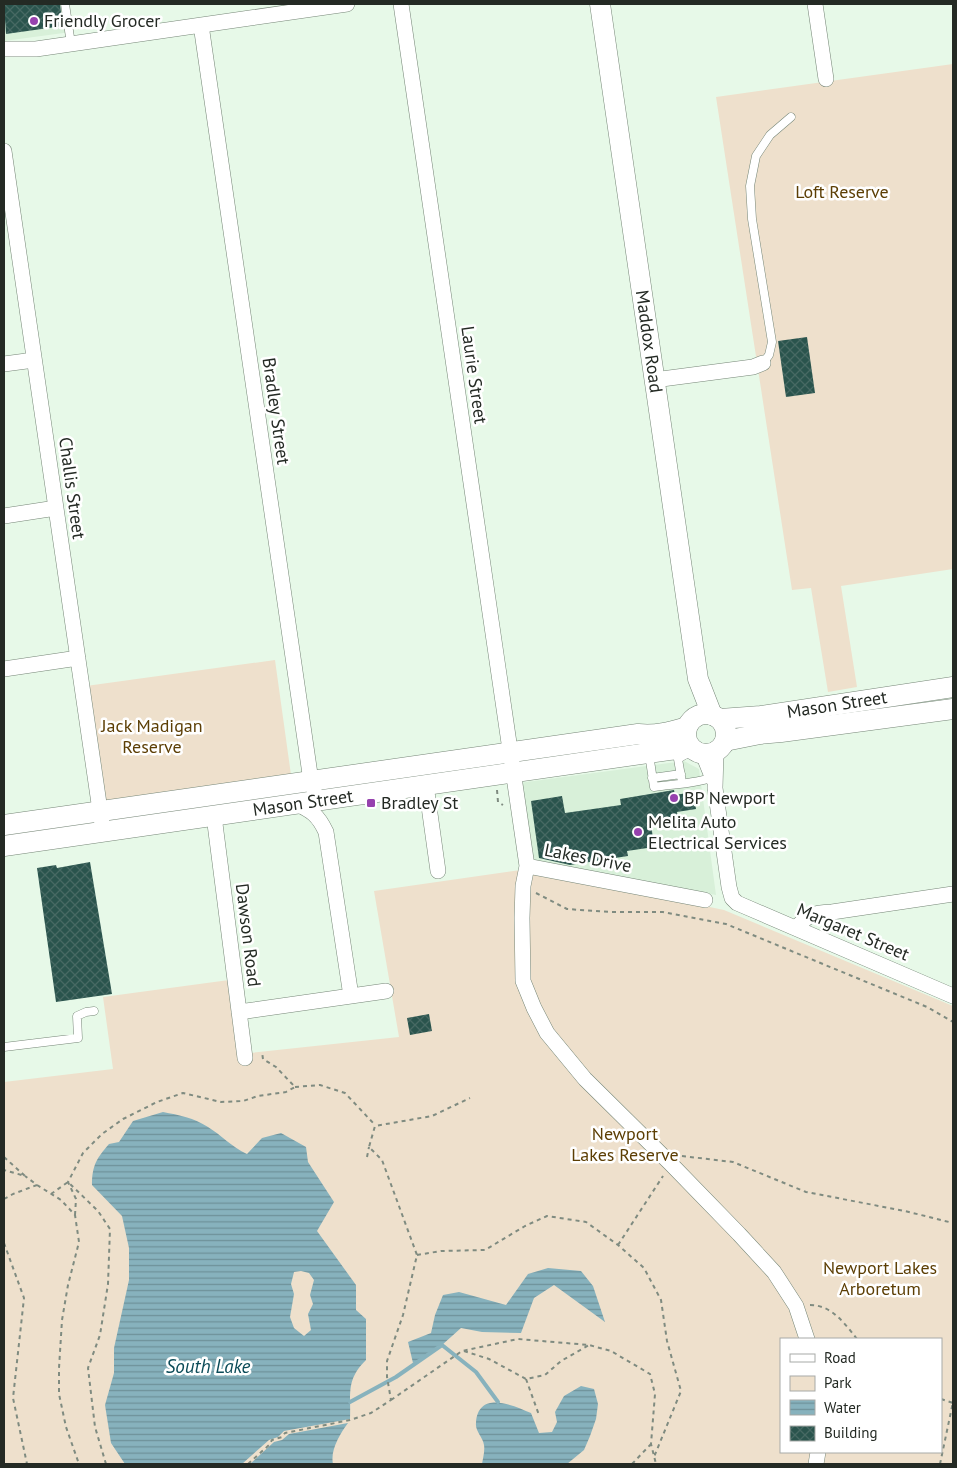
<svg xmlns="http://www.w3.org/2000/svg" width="957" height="1468" viewBox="0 0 957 1468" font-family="'PT Sans',sans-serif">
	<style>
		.built { fill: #d8f0d9 }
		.green { fill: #eee0cc; fill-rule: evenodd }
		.water { fill: url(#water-rules); fill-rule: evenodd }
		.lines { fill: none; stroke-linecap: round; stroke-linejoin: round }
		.stream { stroke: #87b2bd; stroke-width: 4 }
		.building { fill: url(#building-cross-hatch) }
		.lane-casing { stroke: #768677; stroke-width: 9 }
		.street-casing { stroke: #768677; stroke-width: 16 }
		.secondary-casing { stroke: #768677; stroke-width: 21 }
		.path { stroke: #7f8b80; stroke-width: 2; stroke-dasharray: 4 4; stroke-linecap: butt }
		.lane { stroke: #fff; stroke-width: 8 }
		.street { stroke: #fff; stroke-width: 15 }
		.secondary { stroke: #fff; stroke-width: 20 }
		.poi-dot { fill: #9641ae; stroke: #fff; stroke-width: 2 }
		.labels { text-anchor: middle; stroke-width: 5; stroke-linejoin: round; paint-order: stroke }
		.poi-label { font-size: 18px; fill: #242a24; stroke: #fff; text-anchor: start }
		.park-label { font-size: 18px; fill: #5c3e04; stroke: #fff }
		.street-label { font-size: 18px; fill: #242a24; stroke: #fff }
		.water-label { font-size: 19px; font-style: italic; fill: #0b4b58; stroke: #fff }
	</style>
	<defs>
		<pattern id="water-rules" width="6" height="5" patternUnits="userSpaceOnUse" patternTransform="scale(1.25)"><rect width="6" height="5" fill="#87b2bd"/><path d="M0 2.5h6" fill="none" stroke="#6e9199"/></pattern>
		<pattern id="building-cross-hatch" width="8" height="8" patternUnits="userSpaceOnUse" patternTransform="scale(1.25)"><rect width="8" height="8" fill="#2a544d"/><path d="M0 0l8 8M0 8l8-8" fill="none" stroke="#476963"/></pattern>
	</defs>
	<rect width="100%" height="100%" fill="#e7f9e8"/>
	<path class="built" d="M4 4H66L71 32 4 41Z
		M684 761 699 769 716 895 531 863 519 783Z"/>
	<path class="green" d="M953 64V569L841 586 857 687 828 692 811 588 792 590 716 97Z
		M275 660 291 775 101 803 86 686Z
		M528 869 724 910 953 1006V1464H4V1082L113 1069 103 997 229 980 241 1054 399 1037 374 891ZM781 1339H941V1452H781Z"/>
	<path class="water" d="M163 1112C179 1115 194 1118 208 1127 221 1135 232 1147 247 1154L262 1138 281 1133 306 1147 308 1162 334 1202 317 1231 356 1285V1310L366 1319V1360C346 1380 351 1392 350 1419L284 1431 278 1437 269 1440 242 1464H125L111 1443 105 1405 114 1373V1348L129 1280V1248L122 1216 92 1185C92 1165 97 1158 109 1144L119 1142 133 1121ZM301 1271 309 1273 314 1280 310 1295 313 1304 308 1314 311 1330 304 1336 294 1328 290 1317 294 1294 291 1284 294 1272Z
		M548 1268 581 1271 593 1286 605 1322 554 1285 534 1298 521 1333 482 1332 461 1328 442 1345 413 1363 408 1342 431 1333 435 1315 443 1295 459 1292 506 1305 528 1274Z
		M581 1386 594 1389 598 1404 596 1419 590 1436 584 1450 567 1464H482C483 1458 485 1451 484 1445 483 1437 475 1431 476 1423 478 1390 513 1405 531 1413L539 1433 552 1432 557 1422 555 1412 564 1396Z
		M348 1423C340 1434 330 1450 333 1464H250L274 1442 282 1440 289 1434Z"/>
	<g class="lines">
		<path class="stream" d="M350 1402 396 1377 442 1345 476 1372 498 1402"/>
	</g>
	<path class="building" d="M4 4H60L63 26 6 34Z
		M807 337 815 393 786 397 778 341Z
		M674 790 675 795 693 792 696 809 677 812 678 818 651 823 654 847 627 851 628 856 570 865 539 858 531 801 562 796 565 813 621 805 620 799Z
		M90 862 112 994 56 1002 37 868 56 865 57 868Z
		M429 1014 432 1031 410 1035 407 1018Z"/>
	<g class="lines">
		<g class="lane-casing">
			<path id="lane" d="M65 4 71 44
				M763 363 769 355 772 342 752 219 750 186 756 156 770 135 791 117
				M649 754 654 787C673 784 696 784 713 777
				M652 778 681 774
				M682 782 678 759 686 754
				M4 1047 78 1038 77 1016 86 1012 94 1011"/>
		</g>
		<g class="street-casing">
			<path id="street" d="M401 4 527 866 705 900
				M815 4 826 79
				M201 25 311 781 314 790
				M4 49H36L347 4
				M4 151 103 831
				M4 364 34 360
				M654 380 753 367 763 363
				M4 516 56 508
				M4 669 78 658
				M716 752 715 788 729 887 732 898 737 903 953 996
				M703 754 713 779
				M426 785 438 871
				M295 803C312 811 318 815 326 832L351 996
				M214 816 245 1058
				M527 866 523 886 522 918 523 981 534 1008 547 1033 585 1079 671 1164 739 1234 774 1272 796 1306 807 1339
				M796 928C809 914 812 913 832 912L953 894
				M239 1012 386 991
				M816 1464 818 1452"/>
		</g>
		<g class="secondary-casing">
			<g id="secondary">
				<path id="s1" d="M600 4 698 679 712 715"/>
				<circle cx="706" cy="734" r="20"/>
				<path id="s2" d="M720 719 761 716 953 687"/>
				<path d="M725 741 760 734 781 732 953 709"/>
				<path d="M4 825 638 734C656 736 670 732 687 727"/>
				<path id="s3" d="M4 846 669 750 691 748"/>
			</g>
		</g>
		<path class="path" d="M497 790 498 802 503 805
			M536 893 567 909 610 912H663L726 924 927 1007 953 1022
			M295 1087 320 1085 345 1093 375 1125
			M682 1156 733 1162 806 1192 905 1211 953 1223
			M4 1157 25 1176 4 1170
			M367 1157 369 1147
			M37 1185 61 1200 75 1215 79 1242 68 1285 62 1320 59 1368V1394L66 1427 79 1464
			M51 1194 68 1182 98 1211 110 1229 108 1284 100 1335 88 1368 95 1427 106 1464
			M4 1199 13 1194 37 1185 25 1176
			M75 1215 76 1199 68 1182 83 1153 102 1134 123 1119 157 1102 183 1093 221 1102 243 1101 258 1096 286 1092 295 1087 276 1067 263 1059 262 1052
			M4 1243 24 1298 13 1398 27 1464
			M618 1245 663 1176
			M417 1255 441 1251 485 1250 525 1226 547 1216 586 1222 618 1245 644 1268 661 1300 667 1341 681 1391 654 1457
			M810 1305C832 1305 845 1324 857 1339
			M464 1351 489 1359 526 1379 545 1375 561 1361 589 1345
			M526 1379 539 1415
			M941 1399 953 1403
			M391 1400 462 1351 518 1339 589 1345 611 1351 650 1374 655 1394 651 1444 656 1464
			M248 1464 269 1445 272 1440 282 1437 285 1433 350 1420 371 1413 391 1400 387 1377V1361L403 1315 417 1255 382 1160 369 1147 375 1126 432 1116 470 1098
			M632 1464 651 1444
			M940 1464 953 1402"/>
		<use href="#lane" class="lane"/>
		<use href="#street" class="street"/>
		<use href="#secondary" class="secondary"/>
	</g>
	<g class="poi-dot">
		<circle cx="34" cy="21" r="5"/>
		<circle cx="674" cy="798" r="5"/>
		<rect x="366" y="798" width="10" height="10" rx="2.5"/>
		<circle cx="638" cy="832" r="5"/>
	</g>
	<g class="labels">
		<g class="poi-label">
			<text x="44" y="27">Friendly Grocer</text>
			<text x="684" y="804">BP Newport</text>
			<text x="381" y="809">Bradley St</text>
			<text x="648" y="828">Melita Auto<tspan x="648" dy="21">Electrical Services</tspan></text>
		</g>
		<g class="park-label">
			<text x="842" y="198">Loft Reserve</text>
			<text x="152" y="732">Jack Madigan<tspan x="152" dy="21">Reserve</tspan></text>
			<text x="625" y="1140">Newport<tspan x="625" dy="21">Lakes Reserve</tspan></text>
			<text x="880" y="1274">Newport Lakes<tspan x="880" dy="21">Arboretum</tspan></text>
		</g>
		<g class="street-label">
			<text dy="6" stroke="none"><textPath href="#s1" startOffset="341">Maddox Road</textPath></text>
			<text transform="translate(474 375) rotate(82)" y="6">Laurie Street</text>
			<text transform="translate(276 411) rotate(82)" y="6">Bradley Street</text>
			<text transform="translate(72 488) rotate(82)" y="6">Challis Street</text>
			<text dy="6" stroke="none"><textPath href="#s2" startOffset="118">Mason Street</textPath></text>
			<text dy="6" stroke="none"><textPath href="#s3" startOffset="302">Mason Street</textPath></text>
			<text transform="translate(588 858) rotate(11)" y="6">Lakes Drive</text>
			<text transform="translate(853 932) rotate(23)" y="6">Margaret Street</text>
			<text transform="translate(248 935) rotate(83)" y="6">Dawson Road</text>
		</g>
		<g class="water-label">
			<text x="208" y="1373">South Lake</text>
		</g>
	</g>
	<rect width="957" height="1468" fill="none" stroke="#242a24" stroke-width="10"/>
	<rect x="780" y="1338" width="162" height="115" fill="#ffffff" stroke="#a7aaa7"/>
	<rect x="790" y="1354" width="25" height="8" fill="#ffffff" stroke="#a7aaa7"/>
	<text x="824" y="1363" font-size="15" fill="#242a24">Road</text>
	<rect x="790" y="1376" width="25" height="15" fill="#eee0cc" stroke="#a7aaa7"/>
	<text x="824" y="1388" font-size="15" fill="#242a24">Park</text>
	<rect x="790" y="1400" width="25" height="15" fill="url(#water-rules)" stroke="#a7aaa7"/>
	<text x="824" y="1413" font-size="15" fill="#242a24">Water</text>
	<rect x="790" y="1426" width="25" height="15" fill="url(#building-cross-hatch)" stroke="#a7aaa7"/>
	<text x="824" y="1438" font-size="15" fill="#242a24">Building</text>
</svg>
